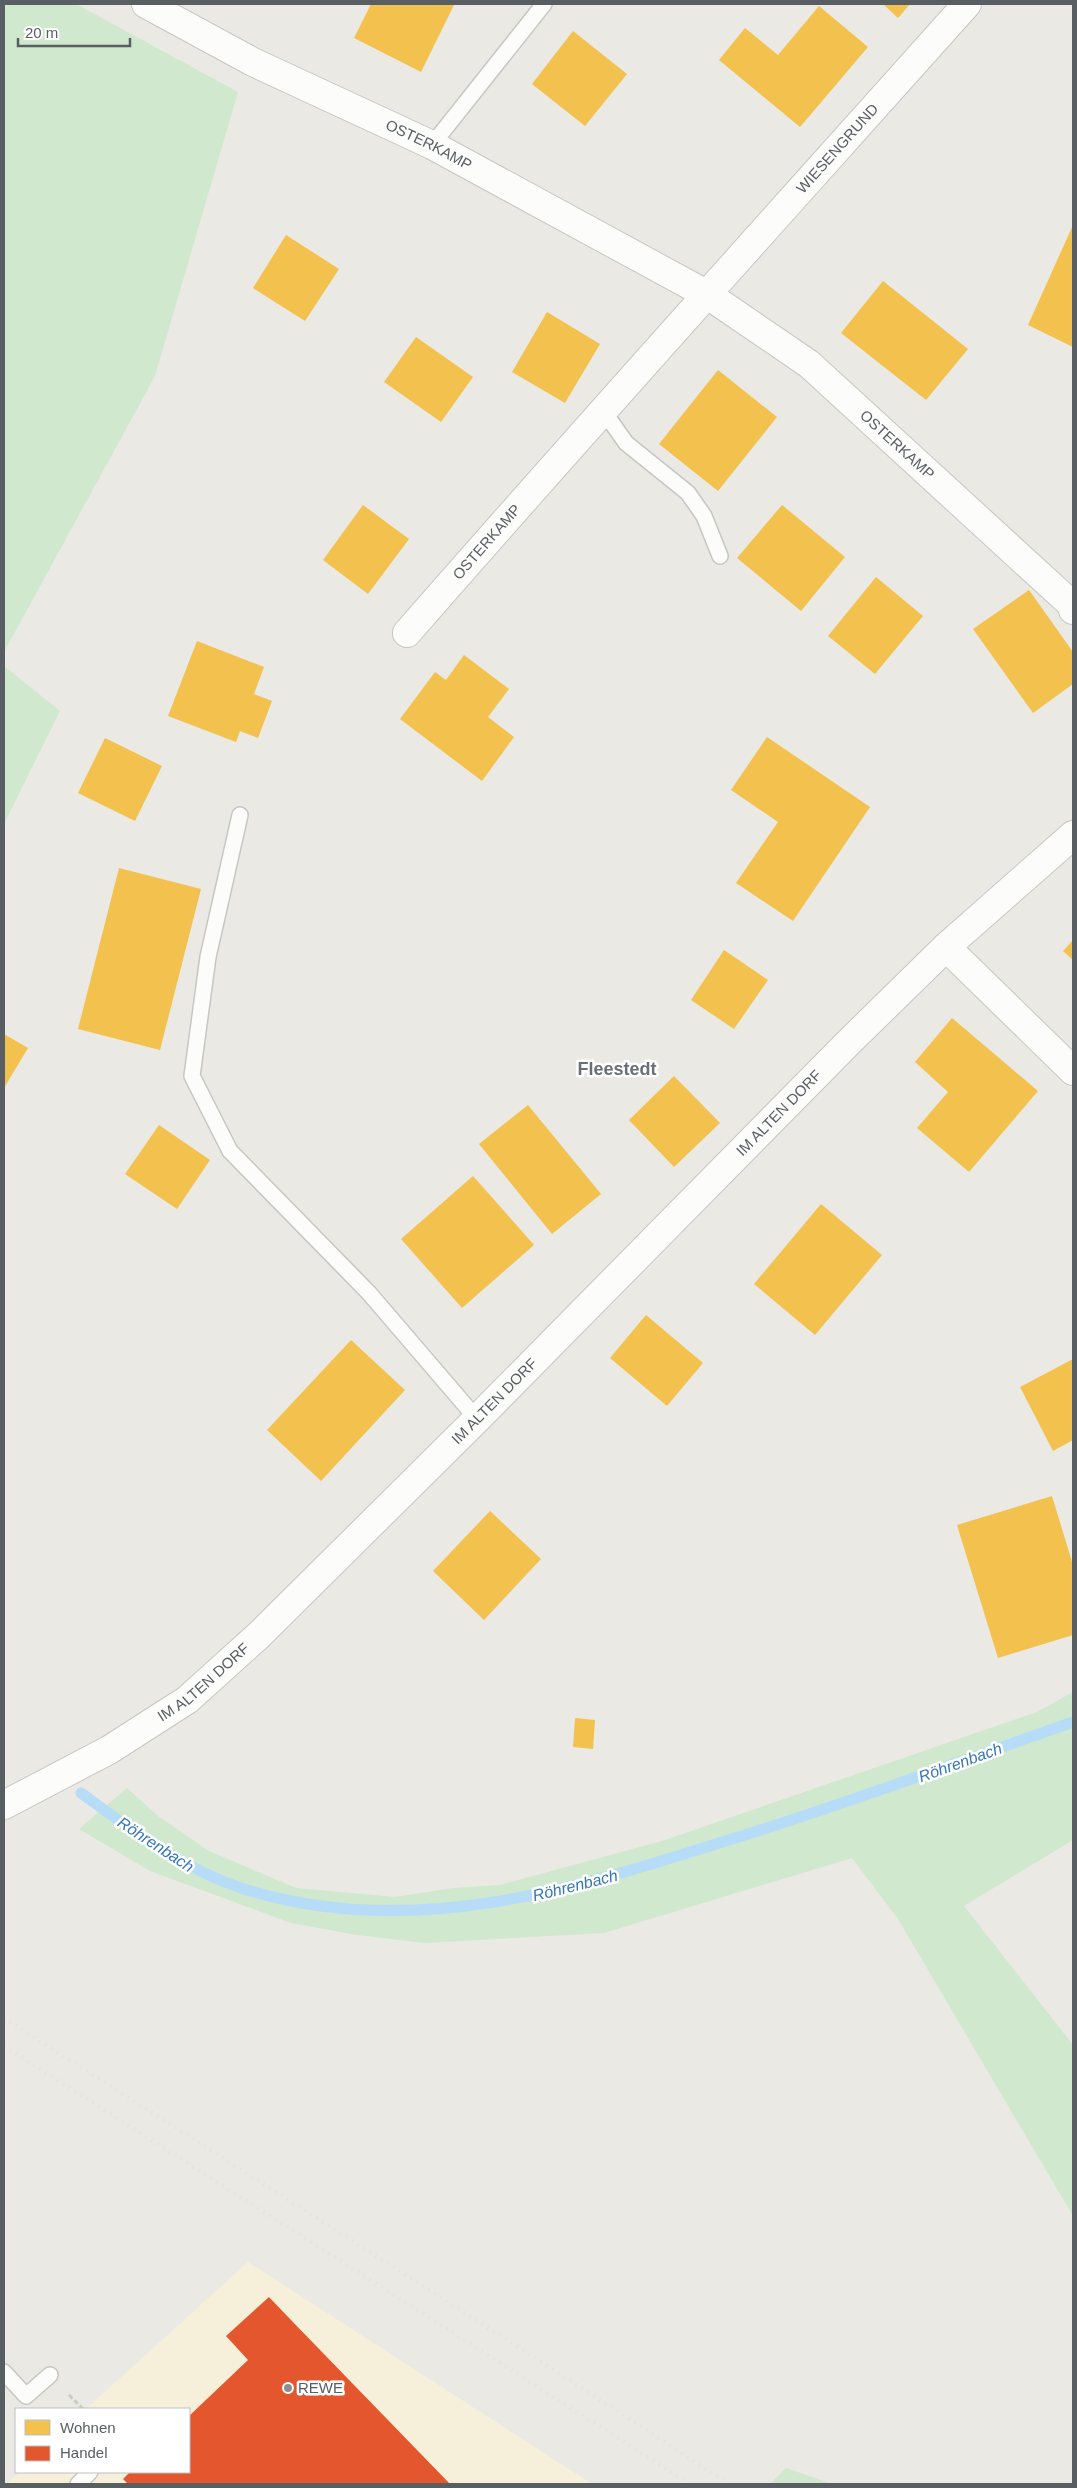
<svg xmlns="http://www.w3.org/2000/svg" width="1077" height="2488" viewBox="0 0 1077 2488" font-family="Arial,sans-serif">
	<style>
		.commercial { fill: #f6f0db }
		.green { fill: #d0e8cd }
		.homes { fill: #f2c14e }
		.shops { fill: #e4572e }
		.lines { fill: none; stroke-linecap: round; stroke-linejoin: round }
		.stream { stroke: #b6dcf7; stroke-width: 11 }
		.service-casing { stroke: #c6c6c5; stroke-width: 18 }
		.minor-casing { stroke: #c6c6c5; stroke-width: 30 }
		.path { stroke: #c6ccc8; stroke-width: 3; stroke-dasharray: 5 2.5; stroke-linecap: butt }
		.service { stroke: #fcfcfb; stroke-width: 15 }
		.minor { stroke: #fcfcfb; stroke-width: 28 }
		.rail { stroke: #e2e2e1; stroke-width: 4; stroke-dasharray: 1 6; stroke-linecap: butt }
		.poi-dot { fill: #8c8f90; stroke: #fff; stroke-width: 2 }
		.labels { text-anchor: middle; stroke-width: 5; stroke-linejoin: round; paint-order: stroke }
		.street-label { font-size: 15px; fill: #595e63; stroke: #fff }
		.poi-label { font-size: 15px; fill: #595e63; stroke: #fff; text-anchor: start }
		.water-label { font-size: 16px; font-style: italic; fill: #3476ba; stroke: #fff }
		.quarter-label { font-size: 18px; font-weight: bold; fill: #6a7075; stroke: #fff }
	</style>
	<rect width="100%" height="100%" fill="#eae9e4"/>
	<path class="commercial" d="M248 2262 592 2484H6L20 2472H189V2409H86Z"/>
	<path class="green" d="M4 4H76L238 92 155 376 4 652Z
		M4 666 60 711 4 824Z
		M1073 1692V1840L964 1906 1073 2045V2216L898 1919 852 1858 604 1933 425 1943 357 1935 291 1923 150 1871 79 1829 127 1788 158 1816 209 1851 296 1888 395 1897 453 1888 500 1885 662 1841 1037 1712Z
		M786 2468 832 2484H770Z"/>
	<path class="homes" d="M371 4 454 5 421 72 354 38Z
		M883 4H910L898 18Z
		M819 6 868 47 800 127 719 60 745 28 778 55Z
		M573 31 627 74 585 126 532 84Z
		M1073 225V347L1028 325Z
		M286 235 339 269 305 321 253 288Z
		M883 281 968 349 926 400 841 333Z
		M547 312 600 344 565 403 512 372Z
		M416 337 473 377 441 422 384 382Z
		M718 370 777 417 718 491 659 444Z
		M363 505 409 539 368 594 323 560Z
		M782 505 845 557 801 611 737 558Z
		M876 577 923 616 875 674 828 636Z
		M1029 590 1073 652V684L1033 713 973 629Z
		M197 641 264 667 254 694 272 701 258 738 240 731 236 742 168 716Z
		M464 655 509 689 488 717 514 737 482 781 400 719 435 672 446 680Z
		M767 737 870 807 793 921 736 883 778 822 731 790Z
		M105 738 162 766 135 821 78 793Z
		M119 868 201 889 160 1050 78 1029Z
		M1073 940V960L1063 951Z
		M724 950 768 980 734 1029 691 1000Z
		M952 1018 1038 1091 969 1172 917 1128 948 1092 915 1062Z
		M4 1034 28 1048 4 1088Z
		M674 1076 720 1123 674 1167 629 1120Z
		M528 1105 601 1194 552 1234 479 1144Z
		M159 1125 210 1160 177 1209 125 1174Z
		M473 1176 534 1245 462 1308 401 1239Z
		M821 1204 882 1255 815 1335 754 1284Z
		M646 1315 703 1363 667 1406 610 1358Z
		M351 1340 405 1390 321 1481 267 1430Z
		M1073 1359V1440L1053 1451 1020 1387Z
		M1052 1496 1073 1565V1635L998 1658 957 1525Z
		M490 1511 541 1559 484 1620 433 1571Z
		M575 1718 595 1720 593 1749 573 1747Z"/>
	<path class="shops" d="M269 2297 290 2319 450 2484H128L123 2479 130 2472H189V2416L248 2360 226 2336Z"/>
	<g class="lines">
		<path class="stream" d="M81 1793C133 1831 182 1869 244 1889 410 1941 571 1890 729 1840 845 1804 959 1762 1073 1722"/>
		<g class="service-casing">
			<path id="service" d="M432 145 544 4
				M602 409 626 443 688 493 704 516 720 556
				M240 815 208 957 192 1076 230 1151 369 1293 477 1419
				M4 2372 26 2396 50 2375
				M78 2484 90 2472"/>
		</g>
		<g class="minor-casing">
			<g id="minor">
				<path id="s1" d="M146 4 253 62 432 145 708 295 809 364 1071 604 1073 610"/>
				<path id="s2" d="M407 633C592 421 780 213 967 4"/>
				<path d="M946 947 1073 1071"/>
				<path id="s3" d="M4 1805 109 1750 187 1700 258 1636 477 1419 848 1043 946 947 1073 835"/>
			</g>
		</g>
		<path class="path" d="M69 2395 83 2409"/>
		<use href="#service" class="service"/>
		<use href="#minor" class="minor"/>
		<path class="rail" d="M4 2018 559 2373 729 2484
			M4 2046 690 2484"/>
	</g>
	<circle class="poi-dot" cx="288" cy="2388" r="5"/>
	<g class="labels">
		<g class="street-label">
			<text dy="5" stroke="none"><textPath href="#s1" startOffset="316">OSTERKAMP</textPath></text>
			<text dy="5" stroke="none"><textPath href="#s2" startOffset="648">WIESENGRUND</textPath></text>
			<text dy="5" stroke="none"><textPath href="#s1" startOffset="875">OSTERKAMP</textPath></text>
			<text dy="5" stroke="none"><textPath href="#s2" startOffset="121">OSTERKAMP</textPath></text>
			<text dy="5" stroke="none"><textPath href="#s3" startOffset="1045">IM ALTEN DORF</textPath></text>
			<text dy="5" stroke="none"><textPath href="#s3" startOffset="640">IM ALTEN DORF</textPath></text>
			<text dy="5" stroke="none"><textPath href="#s3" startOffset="235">IM ALTEN DORF</textPath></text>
		</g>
		<g class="poi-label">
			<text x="298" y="2393">REWE</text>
		</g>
		<g class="water-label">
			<text transform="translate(960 1762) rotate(-20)" y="6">Röhrenbach</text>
			<text transform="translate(156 1844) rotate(33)" y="6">Röhrenbach</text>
			<text transform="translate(575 1885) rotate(-14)" y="6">Röhrenbach</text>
		</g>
		<g class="quarter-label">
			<text x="617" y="1075">Fleestedt</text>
		</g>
	</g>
	<rect width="1077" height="2488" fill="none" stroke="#595e63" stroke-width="10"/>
	<rect x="15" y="2408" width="175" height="65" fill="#ffffff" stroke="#bdbfc1"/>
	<rect x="25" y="2420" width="25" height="15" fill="#f2c14e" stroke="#bdbfc1"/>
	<text x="60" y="2433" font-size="15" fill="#595e63">Wohnen</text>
	<rect x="25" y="2446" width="25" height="15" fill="#e4572e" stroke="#bdbfc1"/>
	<text x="60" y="2458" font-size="15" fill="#595e63">Handel</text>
	<path d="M18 38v8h112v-8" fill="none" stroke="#595e63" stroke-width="2.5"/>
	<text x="25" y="38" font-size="15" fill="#595e63" stroke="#ffffff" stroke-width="4" paint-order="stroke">20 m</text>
</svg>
